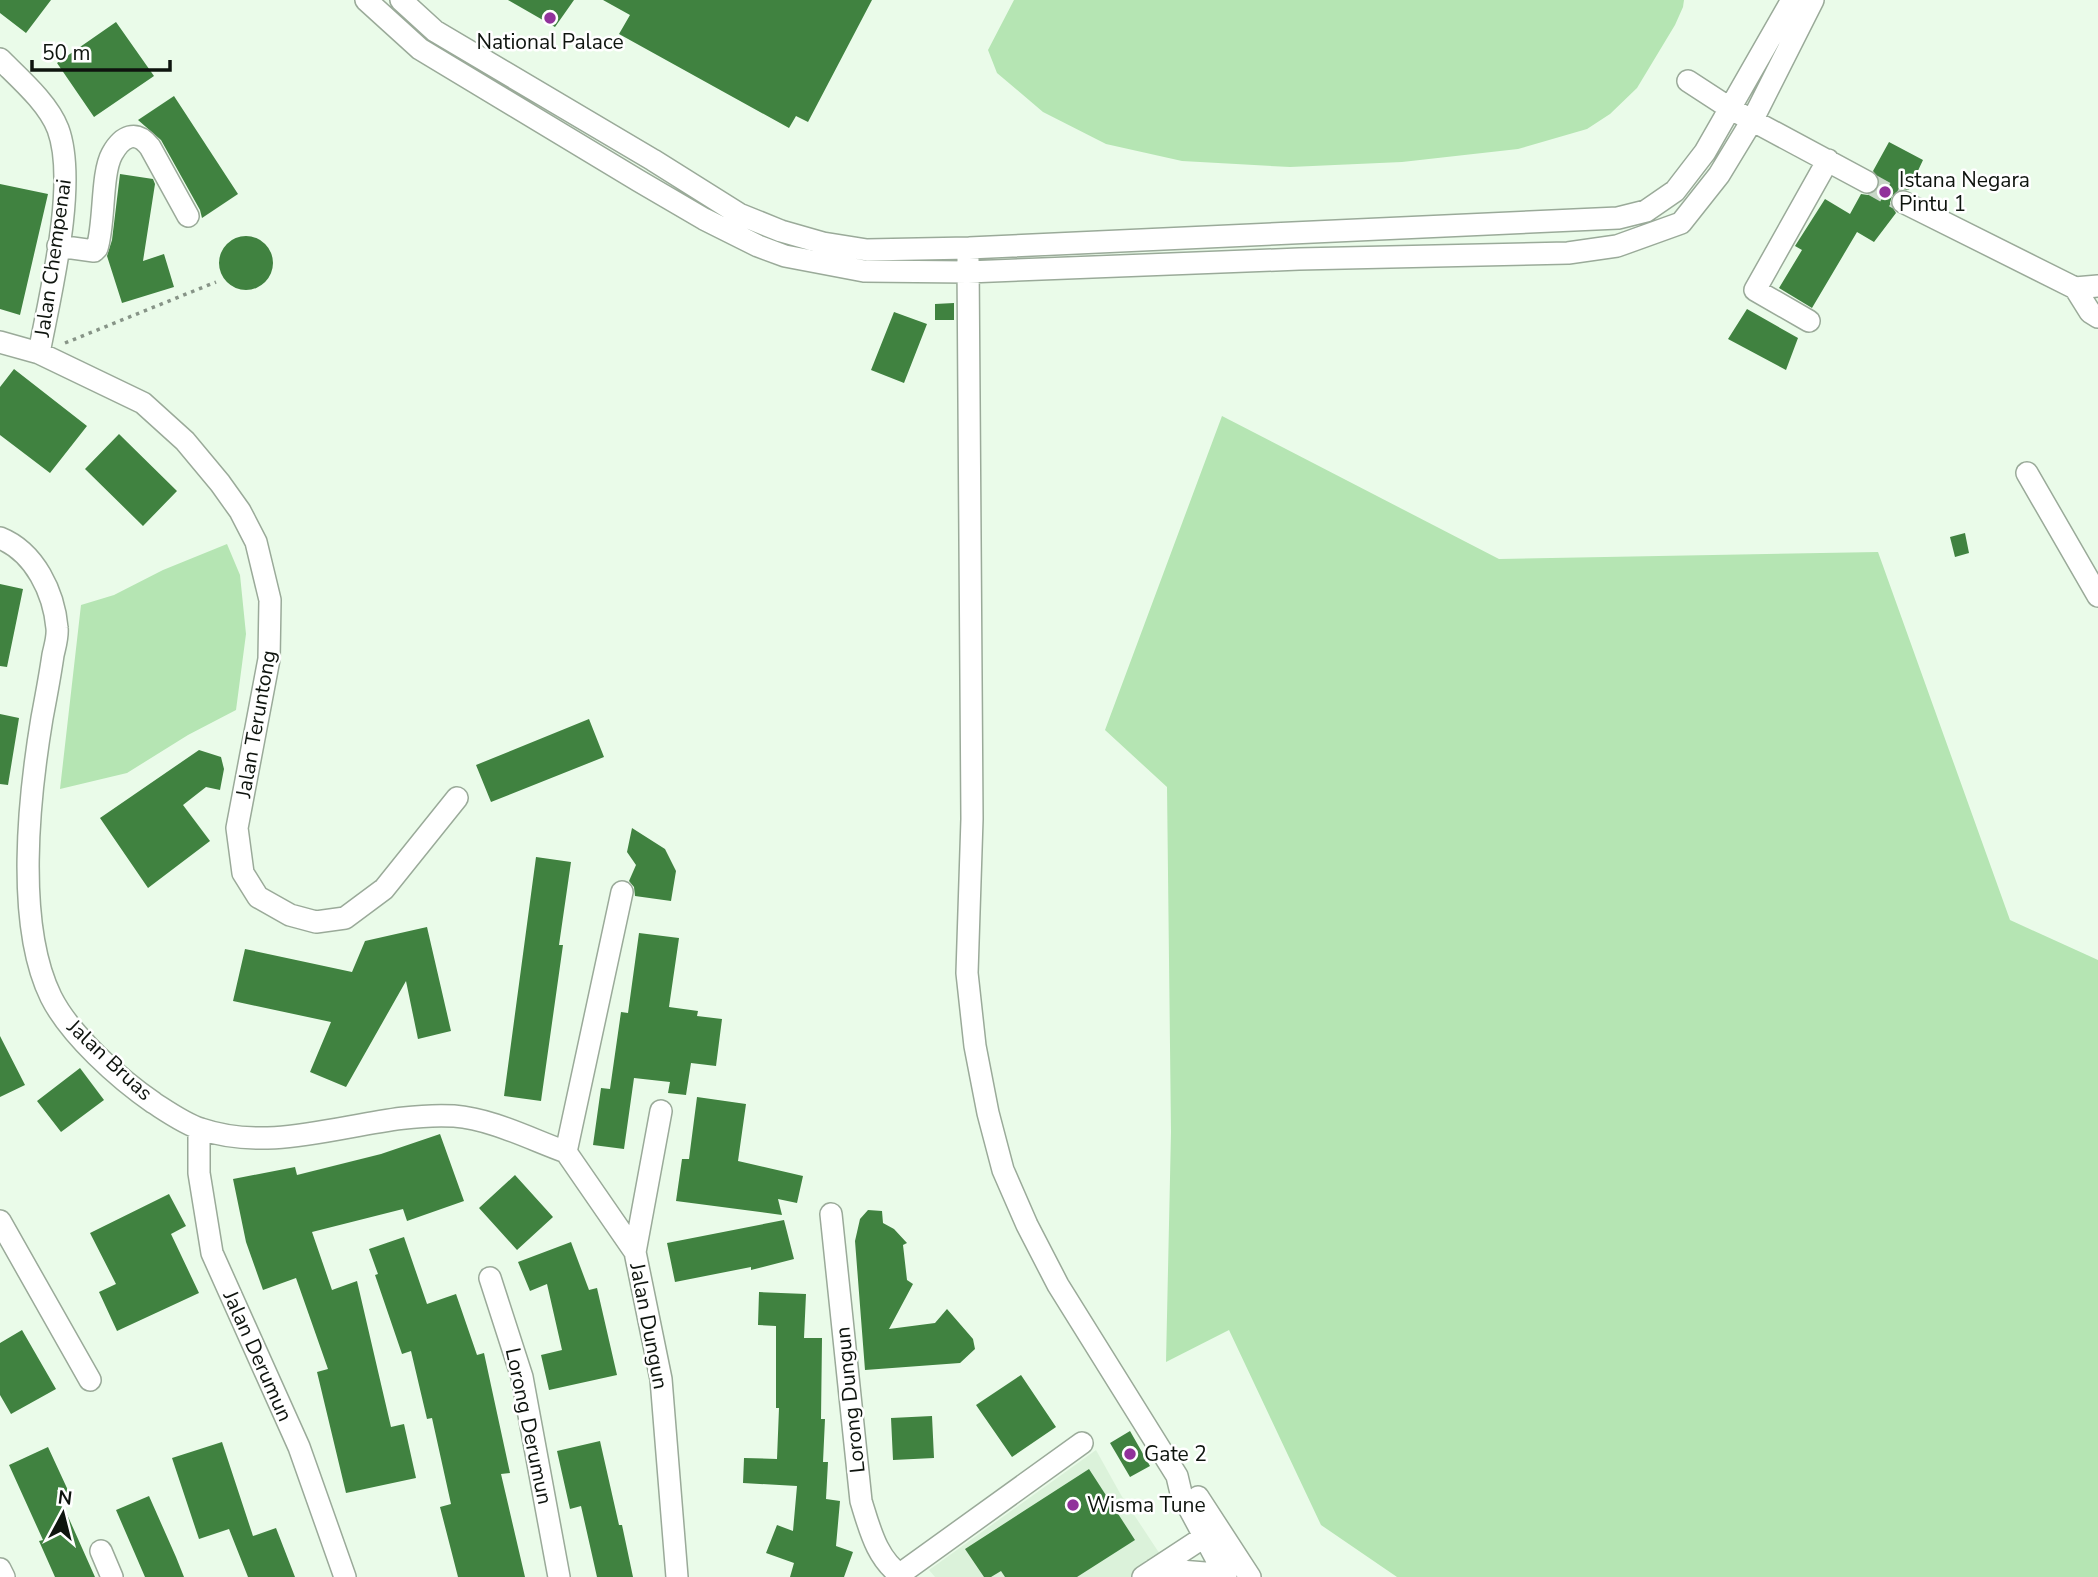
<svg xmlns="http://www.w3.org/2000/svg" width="2098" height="1577" viewBox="0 0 2098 1577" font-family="'Nunito Sans',sans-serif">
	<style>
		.built { fill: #dbf2da }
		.green { fill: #b5e5b3 }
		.building { fill: #408240 }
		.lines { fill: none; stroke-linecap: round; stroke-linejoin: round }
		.minor-tunnel { stroke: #c9d8c8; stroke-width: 21; stroke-dasharray: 21 10; stroke-linecap: butt }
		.minor-casing { stroke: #9aaa99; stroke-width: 24 }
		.path { stroke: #879487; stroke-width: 3.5; stroke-dasharray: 3.5 5; stroke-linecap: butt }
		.minor { stroke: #fff; stroke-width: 21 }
		.poi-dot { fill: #91329b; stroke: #fff; stroke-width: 2.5 }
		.labels { text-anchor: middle; stroke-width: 5; stroke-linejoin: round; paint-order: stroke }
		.poi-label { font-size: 21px; fill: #0e140e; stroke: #fff; text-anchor: start }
		.street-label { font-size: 21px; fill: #0e140e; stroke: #fff }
	</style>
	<rect width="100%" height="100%" fill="#eafbe9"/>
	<path class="built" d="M1096 1450 1121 1495 1175 1577H935L929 1570Z"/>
	<path class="green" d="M1014 0H1684L1683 7 1675 25 1637 88 1610 114 1587 129 1518 149 1402 162 1290 167 1182 161 1106 144 1043 112 997 73 988 50Z
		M1222 416 1499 559 1878 552 2010 920 2098 960V1577H1397L1321 1525 1229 1330 1166 1362 1171 1132 1167 787 1105 730Z
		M227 544 240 575 246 634 236 710 188 735 127 773 60 789 81 605 114 595 163 570Z"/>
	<path class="building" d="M0 0H51L26 33 0 13Z
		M508 0H574L555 27Z
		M603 0H872L808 122 796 116 789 128 619 34 630 15Z
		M116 22 154 76 94 117 57 63Z
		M174 96 238 194 202 218 200 210 161 140 138 120Z
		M1889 142 1923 160 1909 190 1902 189 1892 196 1890 203 1896 213 1874 242 1857 232 1812 308 1779 288 1802 250 1795 246 1825 199 1850 214 1861 194 1868 195 1878 189 1880 181 1873 171Z
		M120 174 153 179 155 184 143 261 164 254 174 287 122 303 107 256 112 240Z
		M0 184 48 194 20 315 0 309Z
		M219 263a27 27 0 1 1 54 0a27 27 0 1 1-54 0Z
		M954 303V320H935V304Z
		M1747 309 1798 338 1786 370 1728 339Z
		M894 312 927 324 904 383 871 370Z
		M14 369 87 426 50 473 0 435V387Z
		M119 434 177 491 143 526 85 469Z
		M1965 533 1969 553 1955 557 1950 537Z
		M0 584 23 589 7 667 0 666Z
		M0 714 19 718 8 785 0 784Z
		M589 719 604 757 491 802 476 765Z
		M199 750 221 757 224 769 220 790 206 787 183 805 210 841 148 888 100 818Z
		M632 828 665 849 676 871 671 901 635 896 634 887 629 881 636 865 627 852Z
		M536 857 571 862 559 945H563L541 1101 504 1096Z
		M427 927 451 1031 418 1039 406 981 346 1087 310 1072 331 1022 233 1001 245 949 352 972 365 941Z
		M639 933 679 938 669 1007 698 1011 697 1016 722 1019 716 1066 691 1063 686 1095 668 1093 670 1082 634 1078 624 1149 593 1145 601 1088 610 1089 621 1012 628 1013Z
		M0 1036 25 1085 0 1097Z
		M80 1068 104 1100 61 1132 37 1101Z
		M697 1097 746 1104 738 1161 803 1176 797 1203 778 1199 782 1215 676 1201 682 1159H689Z
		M440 1134 464 1201 407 1221 403 1209 312 1232 332 1290 357 1281 391 1427 404 1424 416 1478 346 1493 317 1372 328 1369 296 1278 263 1290 246 1242 233 1179 295 1167 297 1175 381 1154Z
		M515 1175 553 1217 517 1250 479 1208Z
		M169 1194 186 1226 171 1234 199 1293 117 1331 99 1292 116 1284 90 1233Z
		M868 1210 882 1211 883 1223 894 1229 907 1243 903 1245 907 1280 913 1284 889 1329 935 1323 947 1309 973 1339 975 1349 960 1363 865 1370 855 1241 860 1219Z
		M784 1220 794 1259 751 1270V1267L675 1282 667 1243Z
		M404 1237 427 1304 456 1294 477 1355 484 1353 510 1473 501 1474 525 1577H458L440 1507 451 1504 432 1418 427 1419 411 1351 402 1354 375 1275 378 1274 369 1249Z
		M571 1242 589 1290 597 1288 617 1375 549 1390 541 1355 562 1350 547 1284 530 1291 518 1262Z
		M759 1292 806 1294 804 1338H822L821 1419H825L823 1462H828L826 1499 840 1501 836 1546 853 1552 844 1577H790L794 1563 766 1553 777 1525 793 1531 797 1486 743 1483 744 1458 777 1459 779 1408H776V1326L758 1325Z
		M22 1330 56 1389 11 1414 0 1395V1343Z
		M1021 1375 1056 1427 1012 1457 976 1405Z
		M932 1416 934 1458 893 1460 891 1418Z
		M1130 1431 1150 1466 1130 1477 1110 1443Z
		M600 1441 619 1525H622L633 1577H597L581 1506 570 1509 557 1451Z
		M222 1442 253 1536 276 1528 295 1577H248L229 1529 199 1539 172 1458Z
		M48 1447 72 1499 62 1503 95 1577H55L39 1541 43 1540 9 1465Z
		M1089 1469 1135 1540 1077 1577H1005L1001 1571 991 1577H984L965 1549Z
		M149 1496 176 1557 184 1577H145L116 1510Z"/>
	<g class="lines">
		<path class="minor-tunnel" d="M1867 182 1903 202"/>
		<g class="minor-casing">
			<path id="minor" d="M366 0 420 49 639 181 704 219 758 246 785 256 864 271 968 272 1299 259 1568 253 1617 246 1681 223 1719 175 1753 119 1813 0
				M401 0 435 31 653 160 739 214 781 231 823 243 867 250 969 248 1618 218 1646 211 1675 191 1705 152 1792 0
				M0 59C20 79 48 103 58 129 78 183 50 295 39 353
				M1688 81 1731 109 1867 182
				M1903 202 2075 288
				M58 246 94 251 97 248C105 223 101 174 112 154 122 136 136 129 150 147L188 216
				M968 259 972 819 967 973 975 1046 988 1113 1003 1170 1027 1225 1058 1285 1177 1476 1181 1493 1226 1577
				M2098 286 2075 288 2090 312 2098 317
				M1809 321 1755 290 1828 160
				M0 342 39 353 143 403 185 441 220 483 240 511 256 542 270 600 269 659 237 828 243 873 258 897 290 915 316 922 345 918 384 889 457 798
				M2027 473 2098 596
				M0 538C35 552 54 593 57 628 58 637 55 646 53 655 50 676 46 697 42 718 29 796 15 924 51 997 70 1035 119 1079 154 1103 168 1112 185 1124 201 1129 283 1157 370 1111 454 1116 492 1119 530 1139 566 1152
				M622 892 566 1152 635 1252 661 1379 677 1577
				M199 1129V1173L212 1253 299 1447 345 1577
				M831 1214 861 1501C870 1530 877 1560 903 1577
				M0 1221 90 1380
				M635 1252 661 1111
				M490 1278 522 1377 559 1577
				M1198 1497 1250 1577
				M101 1551 112 1577
				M0 1569 4 1577
				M1155 1569 1205 1573 1211 1577
				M896 1577 1082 1443
				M1143 1577 1204 1537 1216 1532"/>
		</g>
		<path class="path" d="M65 343 216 282"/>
		<use href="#minor" class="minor"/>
	</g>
	<g class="poi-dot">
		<circle cx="550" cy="18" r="7"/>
		<circle cx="1885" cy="192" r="7"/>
		<circle cx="1130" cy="1454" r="7"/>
		<circle cx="1073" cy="1505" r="7"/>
	</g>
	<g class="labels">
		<g class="poi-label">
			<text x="550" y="49" text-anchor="middle">National Palace</text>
			<text x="1899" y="187">Istana Negara<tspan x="1899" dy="24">Pintu 1</tspan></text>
			<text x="1144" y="1461">Gate 2</text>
			<text x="1087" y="1512">Wisma Tune</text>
		</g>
		<g class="street-label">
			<text transform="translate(53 258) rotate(-82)" y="7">Jalan Chempenai</text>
			<text transform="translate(256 724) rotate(-80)" y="7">Jalan Teruntong</text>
			<text transform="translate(110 1060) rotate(43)" y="7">Jalan Bruas</text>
			<text transform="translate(649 1326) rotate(79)" y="7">Jalan Dungun</text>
			<text transform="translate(258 1356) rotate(66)" y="7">Jalan Derumun</text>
			<text transform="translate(850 1400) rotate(-96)" y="7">Lorong Dungun</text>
			<text transform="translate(529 1426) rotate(78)" y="7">Lorong Derumun</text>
		</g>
	</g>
	<g transform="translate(63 1514) rotate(7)" stroke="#ffffff" stroke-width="5" paint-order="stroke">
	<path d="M0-5L12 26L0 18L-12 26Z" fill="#0e140e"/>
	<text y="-10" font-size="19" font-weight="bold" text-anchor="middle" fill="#0e140e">N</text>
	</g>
	<path d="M32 60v10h138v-10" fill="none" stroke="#0e140e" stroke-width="3.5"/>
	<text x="42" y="60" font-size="21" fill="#0e140e" stroke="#ffffff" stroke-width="5" paint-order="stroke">50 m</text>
</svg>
